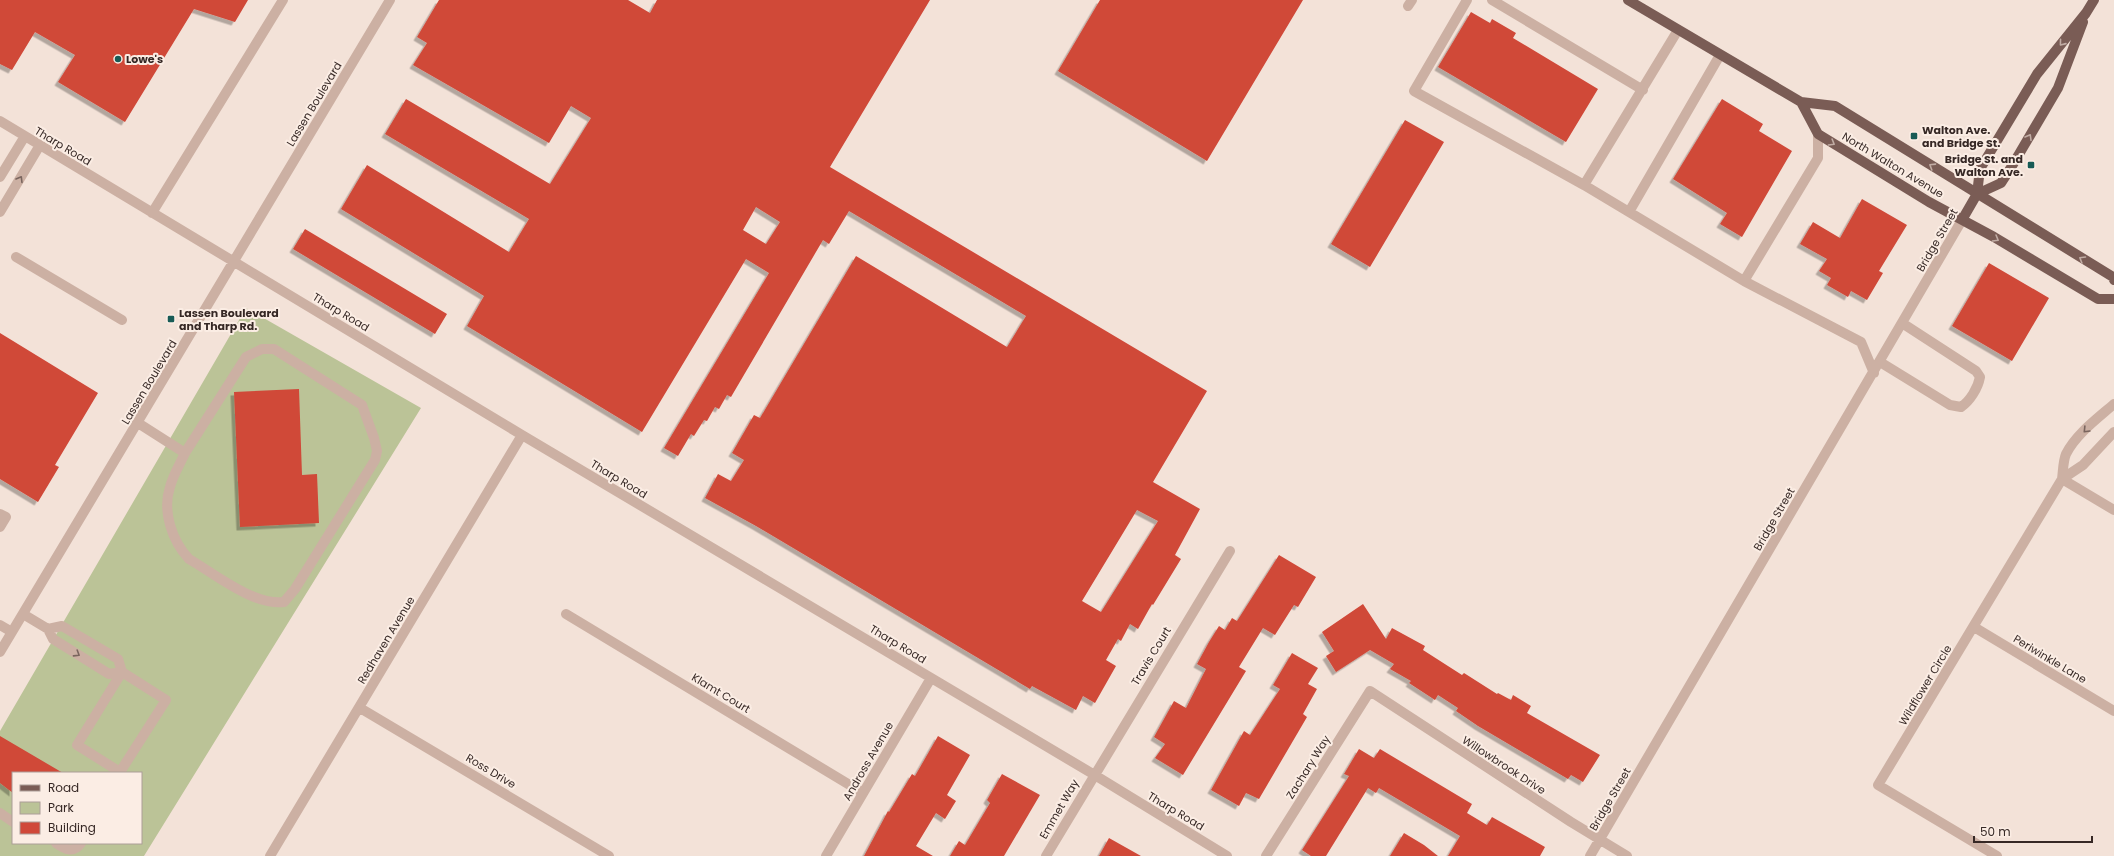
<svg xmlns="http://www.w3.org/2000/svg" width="2114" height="856" viewBox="0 0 2114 856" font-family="Poppins,sans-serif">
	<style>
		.green { fill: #bbc397; fill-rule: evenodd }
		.building { fill: #d04839; fill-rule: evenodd; filter: url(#shadow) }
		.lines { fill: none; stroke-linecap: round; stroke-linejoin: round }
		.minor { stroke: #ccb0a3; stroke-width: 10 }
		.major { stroke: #7a5c55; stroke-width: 10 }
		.oneway { stroke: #c1aca4 }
		.oneway2 { stroke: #7a655e }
		.poi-dot { fill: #185b56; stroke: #fbede4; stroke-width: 1.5 }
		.labels { text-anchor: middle; stroke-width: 4; stroke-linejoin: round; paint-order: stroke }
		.poi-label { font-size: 11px; font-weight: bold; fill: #362825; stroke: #fbede4; text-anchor: start }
		.street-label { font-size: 11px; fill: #362825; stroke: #fbede4 }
	</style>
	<defs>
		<filter id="shadow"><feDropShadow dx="-3.5" dy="3.5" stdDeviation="0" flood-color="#0004"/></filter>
	</defs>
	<rect width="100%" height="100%" fill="#f3e2d8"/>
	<path class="green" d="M246 308 421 408 144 856H0V731ZM13 773H141V843H13Z"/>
	<path class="building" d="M0 0H248L235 22 194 9 125 122 58 82 75 55 35 32 12 70 0 64Z
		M439 0H628L650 13 657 0H930L830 167 1207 391 1153 482 1200 509 1175 555 1181 559 1153 605 1152 604 1138 629 1130 624 1121 641 1118 639 1106 660 1116 666 1095 703 1083 696 1076 710 1032 686 1030 689 756 526 705 498 718 474 731 481 744 460 732 453 754 415 760 418 856 256 1007 347 1026 316 849 211 829 244 823 240 731 397 727 395 719 409 715 407 707 421 704 420 694 436 691 434 678 456 664 448 769 273 746 259 642 432 467 326 484 296 341 209 367 165 509 252 529 219 385 134 406 99 550 184 591 118 571 106 549 143 413 65 427 43 417 37ZM756 207 780 222 766 244 743 230ZM1137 510 1158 521 1101 612 1082 601Z
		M1100 0H1303L1207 161 1058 71Z
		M1471 12 1490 23 1492 19 1516 33 1513 38 1598 89 1566 142 1438 67Z
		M1722 99 1763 124 1759 131 1792 151 1742 237 1720 224 1727 213 1673 179Z
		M1405 120 1444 142 1370 267 1331 244Z
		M1862 199 1907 225 1879 271 1883 273 1867 300 1851 291 1848 297 1827 285 1831 278 1819 271 1827 259 1800 244 1813 222 1840 238Z
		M305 229 447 314 435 334 293 249Z
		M1989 263 2049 298 2012 361 1952 326Z
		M0 333 98 393 55 465 59 467 38 502 0 479Z
		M299 389 302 475 317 474 319 523 240 527 234 392Z
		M1279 555 1316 577 1298 607 1294 605 1275 635 1263 628 1239 667 1246 671 1183 775 1155 758 1165 744 1154 737 1174 701 1186 708 1206 669 1197 664 1209 642 1219 626 1225 630 1232 618 1237 621Z
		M1363 604 1386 639 1392 628 1425 646 1423 650 1462 675 1464 673 1497 694 1498 693 1511 700 1513 695 1531 706 1527 713 1600 755 1583 782 1571 775 1568 779 1478 726 1456 711 1458 708 1438 695 1435 700 1409 683 1411 681 1390 669 1394 664 1370 650 1336 672 1326 656 1334 651 1322 632Z
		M1292 653 1318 668 1308 684 1317 689 1303 714 1307 717 1259 799 1246 793 1239 806 1211 790 1244 731 1250 735 1280 689 1273 685Z
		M0 736 63 773H13V793L0 783Z
		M938 736 970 755 947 795 956 801 945 819 936 813 916 846 933 856H864L888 811 889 812 912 774 915 776Z
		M1359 749 1374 758 1380 749 1472 804 1467 813 1487 825 1492 817 1545 847 1540 856H1448L1460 836 1379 788 1376 793 1368 788 1326 856H1311L1302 850 1349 776 1344 774Z
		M1002 774 1040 795 1004 856H950L959 841 965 845 990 803 987 800Z
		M1404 833 1424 845 1438 856H1390Z
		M1109 838 1141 856H1099Z"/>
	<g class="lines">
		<path class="minor" d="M1467 0 1414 91 1584 185 1678 30
			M1492 0 1643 90
			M1408 6 1412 0
			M1720 55 1629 212 1744 281 1861 342 1874 373
			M0 121 522 435 1093 774 1227 856
			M0 177 25 136
			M1584 185 1629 212
			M0 212 40 145
			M152 213 283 0
			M16 257 122 320
			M1744 281 1818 158V134
			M1880 362 1950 405 1961 407C1970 401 1978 388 1980 377L1976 371 1902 323
			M138 423 185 453C180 464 173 475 170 487 162 511 172 541 189 559 215 574 254 606 284 602L295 589 375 460 377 451 374 438 362 405 274 349H262L246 357 185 453
			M2062 479 2083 465 2114 432
			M2062 479 2114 510
			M0 514 6 517 0 527
			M23 614 48 629 53 639 109 674 122 672 118 659 62 626 48 629
			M566 614 863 793
			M0 625 12 632
			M1974 627 2114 711
			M0 652 390 0
			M122 672 166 700 120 772 77 745Z
			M360 708 609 856
			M0 813 13 822
			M56 843C65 849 73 854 81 843
			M270 856 522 435
			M826 856 931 678
			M1046 856 1230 551
			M1266 856 1370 691 1571 822 1627 856
			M1590 856 1962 220
			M1997 856 1878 785 2062 479C2063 472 2063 461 2066 454 2076 434 2098 418 2114 404"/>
		<path class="major" d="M1628 0 1801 102 1835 106 2113 277 2114 280
			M1801 102 1818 134 1929 202 1994 237 2098 299H2114
			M1977 194 2001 183 2012 166 2058 88 2083 22
			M1962 220 1977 194 1980 169 2037 74 2086 13 2094 0"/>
	</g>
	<defs><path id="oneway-chevron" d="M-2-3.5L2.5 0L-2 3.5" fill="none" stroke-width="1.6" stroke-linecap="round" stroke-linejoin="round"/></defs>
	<g class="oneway">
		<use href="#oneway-chevron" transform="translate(2062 43) rotate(129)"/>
		<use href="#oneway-chevron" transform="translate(2029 137) rotate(-60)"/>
		<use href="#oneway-chevron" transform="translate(1832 143) rotate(31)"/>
		<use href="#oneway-chevron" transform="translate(1932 166) rotate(-148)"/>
		<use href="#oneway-chevron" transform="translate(1996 239) rotate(30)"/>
		<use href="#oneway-chevron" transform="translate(2082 259) rotate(-149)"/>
	</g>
	<g class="oneway2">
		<use href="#oneway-chevron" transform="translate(20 179) rotate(-59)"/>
		<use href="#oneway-chevron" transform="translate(2086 430) rotate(134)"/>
		<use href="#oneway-chevron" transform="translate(77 654) rotate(32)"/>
	</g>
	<g class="poi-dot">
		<circle cx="118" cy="59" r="4"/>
		<rect x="1910" y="132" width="8" height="8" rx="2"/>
		<rect x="2027" y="161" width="8" height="8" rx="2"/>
		<rect x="167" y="315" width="8" height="8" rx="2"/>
	</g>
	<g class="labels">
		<g class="poi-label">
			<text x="126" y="63">Lowe's</text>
			<text x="1922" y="134">Walton Ave.<tspan x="1922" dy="13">and Bridge St.</tspan></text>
			<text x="2023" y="163" text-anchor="end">Bridge St. and<tspan x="2023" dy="13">Walton Ave.</tspan></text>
			<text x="179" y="317">Lassen Boulevard<tspan x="179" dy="13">and Tharp Rd.</tspan></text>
		</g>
		<g class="street-label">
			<text transform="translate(314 104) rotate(-59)" y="4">Lassen Boulevard</text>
			<text transform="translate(63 146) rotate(31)" y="4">Tharp Road</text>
			<text transform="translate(1893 165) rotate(31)" y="4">North Walton Avenue</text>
			<text transform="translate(1937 240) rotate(-60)" y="4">Bridge Street</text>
			<text transform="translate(341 312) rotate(31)" y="4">Tharp Road</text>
			<text transform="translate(149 382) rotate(-59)" y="4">Lassen Boulevard</text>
			<text transform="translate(619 479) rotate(31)" y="4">Tharp Road</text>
			<text transform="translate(1774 519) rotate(-60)" y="4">Bridge Street</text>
			<text transform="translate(386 640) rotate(-59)" y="4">Redhaven Avenue</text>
			<text transform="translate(898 644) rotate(31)" y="4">Tharp Road</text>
			<text transform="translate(1151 656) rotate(-59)" y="4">Travis Court</text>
			<text transform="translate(2050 659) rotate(31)" y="4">Periwinkle Lane</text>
			<text transform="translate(1925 685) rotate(-59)" y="4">Wildflower Circle</text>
			<text transform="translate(721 693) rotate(31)" y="4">Klamt Court</text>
			<text transform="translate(868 761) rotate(-60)" y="4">Andross Avenue</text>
			<text transform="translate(1504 765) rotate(33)" y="4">Willowbrook Drive</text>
			<text transform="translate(1308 767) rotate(-58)" y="4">Zachary Way</text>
			<text transform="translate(491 771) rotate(31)" y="4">Ross Drive</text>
			<text transform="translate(1610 799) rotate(-60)" y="4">Bridge Street</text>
			<text transform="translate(1059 809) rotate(-60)" y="4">Emmet Way</text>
			<text transform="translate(1176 811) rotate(31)" y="4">Tharp Road</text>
		</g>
	</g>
	<rect x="12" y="772" width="130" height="72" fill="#fbede4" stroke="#ac9e98"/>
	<rect x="20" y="785" width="20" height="6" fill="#7a5c55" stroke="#ac9e98"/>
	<text x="48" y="792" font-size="12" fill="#362825">Road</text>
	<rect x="20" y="802" width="20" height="12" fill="#bbc397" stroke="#ac9e98"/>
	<text x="48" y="812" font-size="12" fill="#362825">Park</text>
	<rect x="20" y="822" width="20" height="12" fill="#d04839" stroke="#ac9e98"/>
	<text x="48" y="832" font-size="12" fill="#362825">Building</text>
	<path d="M1974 836v6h118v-6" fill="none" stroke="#362825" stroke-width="2"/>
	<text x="1980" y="836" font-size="12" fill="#362825" stroke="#fbede4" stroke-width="3" paint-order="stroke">50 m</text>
</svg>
